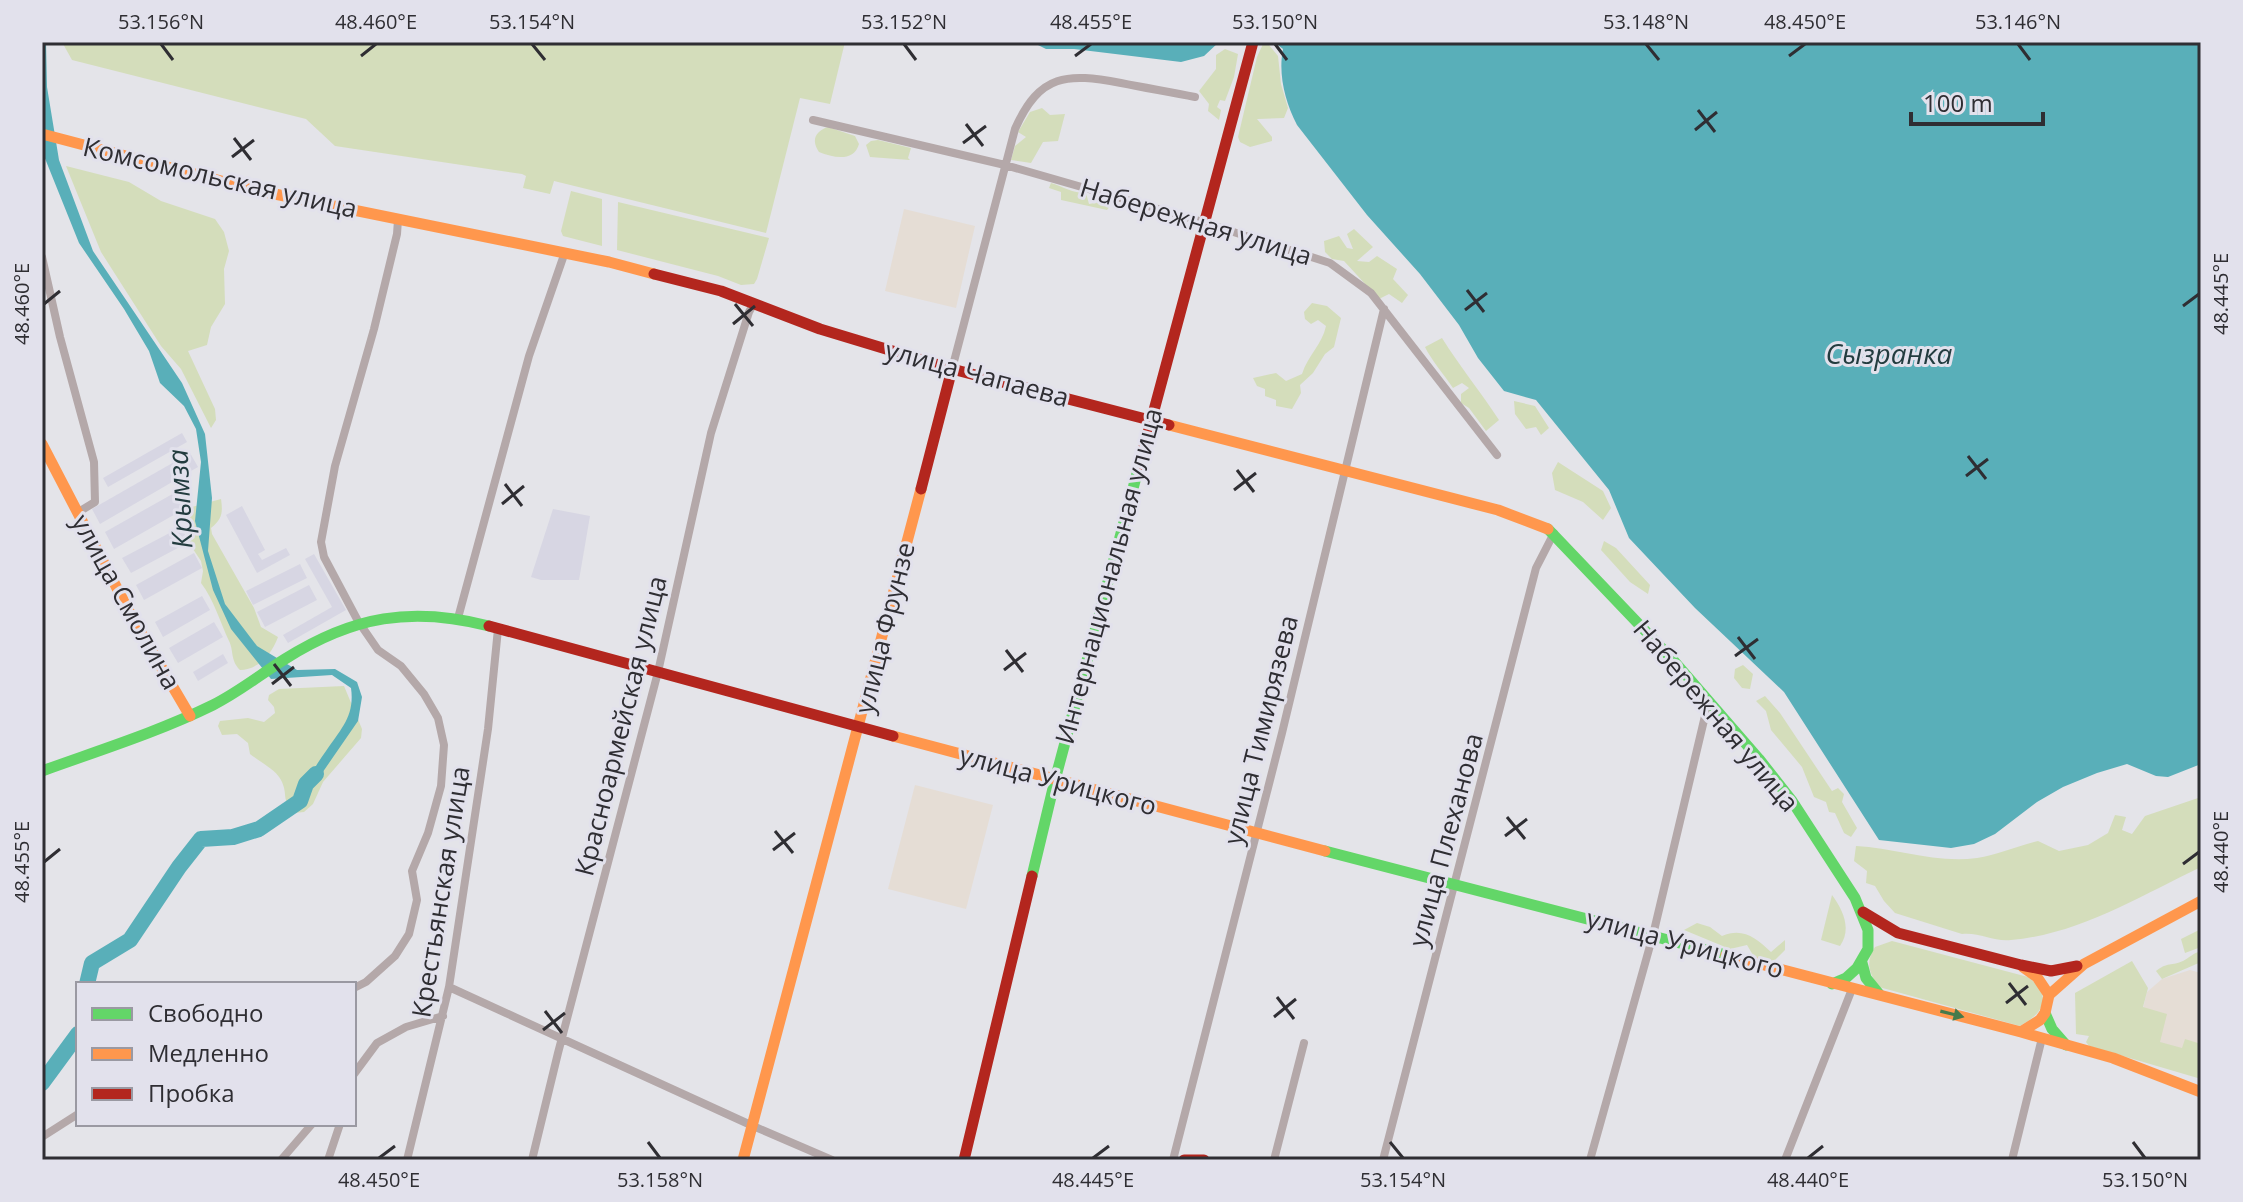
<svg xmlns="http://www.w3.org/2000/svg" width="2243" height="1202" viewBox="0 0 2243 1202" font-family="'Open Sans',sans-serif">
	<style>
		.built { fill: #d7d6e3 }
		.education { fill: #e5ddd5 }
		.green { fill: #d4ddbb }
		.water { fill: #59afb9 }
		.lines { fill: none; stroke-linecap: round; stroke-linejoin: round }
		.river { stroke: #59afb9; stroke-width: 16 }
		.street { stroke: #b4a8a9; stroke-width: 8 }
		.fast { stroke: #63d668; stroke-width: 11 }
		.slow { stroke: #ff974d; stroke-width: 11 }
		.jam { stroke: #b3261e; stroke-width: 11 }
		.oneway { fill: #467a4b }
		.ticks { fill: none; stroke: #2f2e33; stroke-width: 3 }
		.labels { text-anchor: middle; stroke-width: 6; stroke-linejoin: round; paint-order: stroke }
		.street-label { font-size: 26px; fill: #2f2e33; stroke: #e2e1ec }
		.water-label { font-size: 28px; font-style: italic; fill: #233c3f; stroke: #e2e1ec }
		.neatline { fill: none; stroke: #2f2e33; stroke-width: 3 }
		.ticks-label { font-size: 20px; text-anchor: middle; fill: #2f2e33 }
	</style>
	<rect width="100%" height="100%" fill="#e4e4e9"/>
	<path class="built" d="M182 433 187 442 108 487 103 478Z
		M190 453 198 467 100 524 92 509Z
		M176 492 186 508 114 549 105 532Z
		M242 506 265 550 258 554 262 560 286 548 290 555 257 573 226 515Z
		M553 509 590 516 579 580H541L531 577Z
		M181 527 189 542 131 573 122 558Z
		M194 553 202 568 144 600 136 585Z
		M314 554 346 610 288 643 283 635 332 607 305 559Z
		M300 564 307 578 253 605 246 591Z
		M309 585 317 600 265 627 257 612Z
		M202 596 210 610 163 637 155 622Z
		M214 622 223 637 178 663 169 648Z
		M223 654 228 663 198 681 193 672Z"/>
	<path class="education" d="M904 209 975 226 956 308 885 291Z
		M915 785 993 805 966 909 888 889Z
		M2190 970 2201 973V1069L2133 1051 2147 992 2162 979Z"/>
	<path class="green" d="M62 42H845L830 104 800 98 766 233 554 181 550 194 523 188 526 176 522 174 335 146 306 119 72 60Z
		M1263 44 1269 45 1278 56 1281 84 1288 108 1284 118 1257 119 1272 137V141L1250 147 1240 142 1238 137 1257 57Z
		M1225 49 1238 54 1234 77 1225 101 1220 100 1217 107 1221 110 1219 120 1208 111 1209 104 1199 91 1216 69V55Z
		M1042 108 1050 115 1065 114 1058 141 1043 142 1031 163 1011 160 1015 146 1026 137 1018 132 1030 112Z
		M828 127 855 136 859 144C854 162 834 158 819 152 811 141 815 131 828 127Z
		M878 140 911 148 908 158 910 160 870 157 866 145 871 141Z
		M66 166 129 182 161 201 215 219 224 232 229 251 224 269 225 304 211 327 207 345 188 351 215 409 216 420 211 428 181 369 161 346 101 252Z
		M1051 183C1064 187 1072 193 1086 193L1089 204 1106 201 1111 205 1107 210 1061 200V192L1049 188Z
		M571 191 602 199V246L563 236 561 231Z
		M618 202 769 238 757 279 754 284 741 285 718 276 617 250Z
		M1354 229 1373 247 1357 261 1369 262 1377 256 1397 269 1393 279 1408 295 1402 303 1389 294 1379 299 1344 261 1332 259 1325 252 1324 241 1339 236 1347 248 1353 249 1347 234Z
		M1312 303 1327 306 1341 318 1334 347 1325 354 1313 373 1300 385 1301 393 1292 409 1276 406V400L1265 396V389L1257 386 1253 378 1276 373 1286 381 1302 374C1308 355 1322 345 1326 326L1318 320 1311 324 1305 319 1304 312Z
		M1442 338C1460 367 1481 392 1499 420L1486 431 1469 408 1461 403V394L1469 388 1462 383 1453 388C1445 376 1430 358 1425 347Z
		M1514 401 1535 406 1549 428 1541 435 1536 427 1526 429 1515 414Z
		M1558 462 1603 491 1611 508 1603 520 1583 502 1555 490 1552 473Z
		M221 499C223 513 222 519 211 528L212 534 254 608 261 627 278 637C272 654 258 670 240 670 230 660 234 651 229 641 220 622 214 600 201 583L203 571 201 561 191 546 187 529 188 512 192 507Z
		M1604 541 1616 548 1650 585 1648 594 1630 582 1601 550Z
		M1743 665 1753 674 1750 689 1742 688 1734 678 1735 669Z
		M344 686 362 729 361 738 323 782 313 804 304 812 294 813C281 798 288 796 282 782 277 770 260 762 250 754L248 743 237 734 222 735 218 726 220 721 248 718 264 722 275 713 274 707 268 700 269 695 279 689Z
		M1765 696 1780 713 1832 791 1838 788 1844 794 1842 802 1857 828 1851 837 1844 833 1835 813 1829 812 1826 802 1814 797 1802 767 1771 730 1766 711 1756 701Z
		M2201 797V867C2140 896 2080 934 2011 940 1994 942 1979 932 1962 934L1895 913 1884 901 1875 886 1866 883 1867 871 1854 861 1856 846C1896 848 1937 864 1977 858 1997 855 2018 846 2038 841L2059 851 2088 845 2108 833 2115 815 2126 817 2122 830 2132 834 2145 816Z
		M1832 895C1843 910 1852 929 1840 946L1821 940Z
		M1697 923 1710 927 1722 936C1743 927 1756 938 1771 952L1785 940V950L1772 963 1756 960 1747 945 1730 949 1684 930Z
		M2201 929V947L2185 953 2181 939Z
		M1892 941 2028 977C2053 996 2044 1013 2020 1026L1879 987C1869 973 1865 962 1875 947Z
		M2201 951V962L2162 979 2156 971C2167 962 2172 966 2183 961 2189 958 2193 953 2201 951Z
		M2132 961 2148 988 2143 1007 2167 1014 2160 1042 2182 1048 2185 1039 2201 1044V1079L2089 1046 2086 1042 2089 1036 2076 1034 2075 993Z"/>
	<path class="water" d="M42 42H46L47 87 59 160 93 251 182 383 205 434 212 498 208 551 225 604 257 646 297 670 335 669 357 682 362 697 358 721 309 792 302 789C310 776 317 763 326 751 341 729 355 716 351 688L332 675 271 679 231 629 213 590 195 521 201 462 196 429 184 406 160 383 149 351 124 309 79 243 42 151Z
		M1032 42H1219L1204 56 1181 62 1074 49H1046Z
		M1274 42H2201V764L2168 777 2156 776 2127 764 2097 773 2063 787 2037 802 1995 834 1974 844 1951 848 1879 840 1784 692 1695 608 1629 538 1609 490 1536 400 1504 391 1478 358 1459 325 1420 274 1367 215 1297 125C1285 102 1278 74 1283 49Z"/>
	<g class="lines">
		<path class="river" d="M87 984 92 963 130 940 179 867 201 839 233 837 259 829 300 801 306 784 316 774
			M42 1083 78 1034"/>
		<path class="street" d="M813 120 1005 165 1193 219 1330 263 1371 293 1497 455
			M42 257 60 337 94 462 95 502 77 513
			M952 369 1015 129C1040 73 1067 73 1121 83 1146 88 1170 92 1195 97
			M458 618 529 356 565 252
			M449 987 753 1126 832 1160
			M354 988 366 982 395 956 409 934 417 900 412 871 428 833 441 786 444 745 438 718 424 694 401 666 378 650 358 621 324 557 321 542 335 466 374 329 397 234 398 220
			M354 1074 377 1043 406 1027 443 1016
			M42 1137 78 1114
			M281 1160 312 1124
			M328 1160 340 1124
			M407 1160 449 987 488 729 498 629
			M532 1160 558 1053 658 672 711 433 749 312 754 303
			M1173 1160 1282 733 1384 309
			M1274 1160 1304 1043
			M1383 1160 1536 568 1554 533
			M1590 1160 1653 935 1705 716 1707 698
			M1785 1160 1852 989
			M2012 1160 2042 1038"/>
		<path class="fast" d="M1548 529 1673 660 1759 759 1792 801 1855 898 1868 930V949L1857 968 1846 978 1832 984
			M42 771C100 750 158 732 213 705 239 692 261 674 285 659 353 616 412 606 489 626
			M1325 851 1726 955
			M1032 876 1055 780 1139 466
			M1862 963 1866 978 1879 994
			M2045 1013 2052 1029 2066 1045"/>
		<path class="slow" d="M42 134 255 190 609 262 654 274
			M1169 425 1498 510 1548 529
			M42 444 133 619 190 716
			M893 736 1325 851
			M1726 955 2021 1032 2040 1020 2045 1013 2049 995 2084 964 2201 901
			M2023 967 2037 977 2049 995
			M2021 1032 2113 1058 2201 1092
			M743 1160 921 489"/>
		<path class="jam" d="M654 274 721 291 820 329 952 369 1169 425
			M1139 466 1253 42
			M921 489 952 369
			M489 626 893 736
			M1863 912 1898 933 2021 965 2051 971 2077 966
			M964 1160 1032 876
			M1184 1160H1204"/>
	</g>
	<defs><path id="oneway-solid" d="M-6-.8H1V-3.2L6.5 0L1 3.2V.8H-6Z" transform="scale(2)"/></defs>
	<use class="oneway" href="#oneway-solid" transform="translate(1952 1014) rotate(14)"/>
	<path class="ticks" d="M161 44 173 60M532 44 545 60M904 44 916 60M1275 44 1287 60M1646 44 1659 60M2018 44 2030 60M361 56 376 44M1075 56 1091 44M1789 56 1805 44M1698 110 1715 132M966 124 983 146M1695 130 1717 112M234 138 251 160M963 143 986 126M232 157 254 140M1467 290 1484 312M44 304 60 291M735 304 753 326M2183 306 2199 294M1465 310 1487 293M733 324 755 306M1968 456 1986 479M1237 470 1254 492M1966 476 1988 459M505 484 522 506M1234 490 1256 473M502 504 524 486M1738 637 1755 659M1006 650 1023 672M1735 656 1758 639M274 664 291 686M1004 670 1026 653M272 684 294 667M1507 817 1525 839M775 831 793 853M1505 836 1527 819M773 850 795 833M44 862 60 849M2183 864 2199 852M2009 983 2026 1005M1277 997 1294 1019M2006 1003 2028 986M545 1011 562 1033M1274 1017 1296 999M543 1030 565 1013M648 1142 660 1158M1390 1142 1403 1158M2133 1142 2145 1158M379 1158 395 1146M1093 1158 1109 1146M1808 1158 1823 1146"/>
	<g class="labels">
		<g class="street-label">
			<text transform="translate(220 178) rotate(13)" y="9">Комсомольская улица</text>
			<text transform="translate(1196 222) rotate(17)" y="9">Набережная улица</text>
			<text transform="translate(977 374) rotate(15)" y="9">улица Чапаева</text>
			<text transform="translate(1109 576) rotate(-75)" y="9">Интернациональная улица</text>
			<text transform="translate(126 602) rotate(61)" y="9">улица Смолина</text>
			<text transform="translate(885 628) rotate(-76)" y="9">улица Фрунзе</text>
			<text transform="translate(1716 716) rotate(50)" y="9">Набережная улица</text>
			<text transform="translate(621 726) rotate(-76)" y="9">Красноармейская улица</text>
			<text transform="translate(1261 730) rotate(-76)" y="9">улица Тимирязева</text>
			<text transform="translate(1058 781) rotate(15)" y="9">улица Урицкого</text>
			<text transform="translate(1446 840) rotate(-75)" y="9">улица Плеханова</text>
			<text transform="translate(441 892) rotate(-81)" y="9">Крестьянская улица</text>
			<text transform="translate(1685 944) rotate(15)" y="9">улица Урицкого</text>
		</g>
		<g class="water-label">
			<text x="1889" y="364">Сызранка</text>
			<text transform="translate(180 499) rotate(-93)" y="10">Крымза</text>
		</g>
	</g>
	<rect width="2243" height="1202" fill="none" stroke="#e2e1ec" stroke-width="88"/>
	<rect x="76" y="982" width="280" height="144" fill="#e2e1ec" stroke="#9a99a2" stroke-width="2"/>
	<rect x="92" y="1008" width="40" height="12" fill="#63d668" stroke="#9a99a2" stroke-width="2"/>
	<text x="148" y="1022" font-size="24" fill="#2f2e33">Свободно</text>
	<rect x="92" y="1048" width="40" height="12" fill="#ff974d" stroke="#9a99a2" stroke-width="2"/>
	<text x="148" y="1062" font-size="24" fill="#2f2e33">Медленно</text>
	<rect x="92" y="1088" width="40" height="12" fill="#b3261e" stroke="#9a99a2" stroke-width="2"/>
	<text x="148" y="1102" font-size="24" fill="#2f2e33">Пробка</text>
	<path d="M1911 112v12h132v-12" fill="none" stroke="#2f2e33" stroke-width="4"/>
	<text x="1923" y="112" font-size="24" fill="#2f2e33" stroke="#e2e1ec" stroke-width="6" paint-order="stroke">100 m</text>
	<rect x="44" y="44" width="2155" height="1114" class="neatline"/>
	<g class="ticks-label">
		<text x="161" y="29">53.156°N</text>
		<text x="376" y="29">48.460°E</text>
		<text x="532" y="29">53.154°N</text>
		<text x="904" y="29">53.152°N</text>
		<text x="1091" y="29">48.455°E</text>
		<text x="1275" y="29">53.150°N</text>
		<text x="1646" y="29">53.148°N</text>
		<text x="1805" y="29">48.450°E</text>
		<text x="2018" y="29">53.146°N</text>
		<text transform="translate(2221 294) rotate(-90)" y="7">48.445°E</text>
		<text transform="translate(22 304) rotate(-90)" y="7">48.460°E</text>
		<text transform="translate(2221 852) rotate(-90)" y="7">48.440°E</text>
		<text transform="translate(22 862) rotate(-90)" y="7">48.455°E</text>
		<text x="379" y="1187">48.450°E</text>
		<text x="660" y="1187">53.158°N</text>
		<text x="1093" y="1187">48.445°E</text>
		<text x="1403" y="1187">53.154°N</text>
		<text x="1808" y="1187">48.440°E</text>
		<text x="2145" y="1187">53.150°N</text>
	</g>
</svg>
